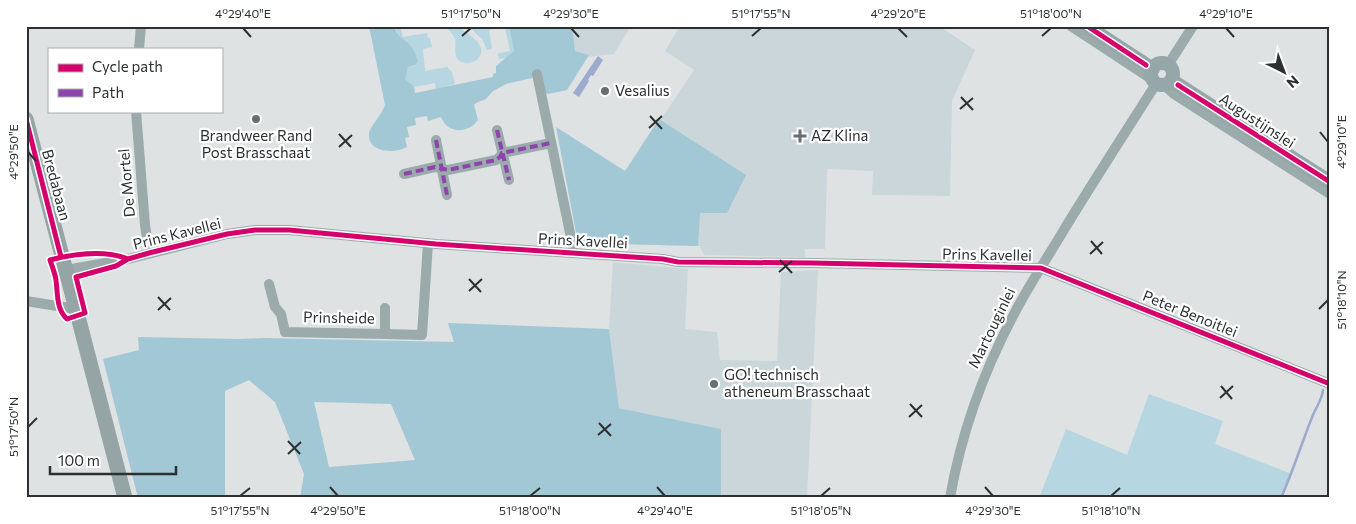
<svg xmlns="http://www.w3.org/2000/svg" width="1356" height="524" viewBox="0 0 1356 524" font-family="Commissioner,sans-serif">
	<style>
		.built { fill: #cbd6da }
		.green { fill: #b6d6e2 }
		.forest { fill: #a2c7d5; fill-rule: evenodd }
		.water { fill: #9cabcd }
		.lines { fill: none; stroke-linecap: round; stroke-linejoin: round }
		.stream { stroke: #9cabcd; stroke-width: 2.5 }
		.street { stroke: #9babac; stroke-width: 10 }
		.secondary { stroke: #96a7a9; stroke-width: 14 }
		.primary { stroke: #95a4a5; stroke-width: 15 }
		.quiet { stroke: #8e44ad; stroke-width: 4; stroke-dasharray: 8 4; stroke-linecap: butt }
		.cycleway-casing { stroke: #fff; stroke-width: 8 }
		.cycleway { stroke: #d6006c; stroke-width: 5 }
		.ticks { fill: none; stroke: #2d3031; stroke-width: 2 }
		.poi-dot { fill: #6b6e6f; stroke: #fff; stroke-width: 2 }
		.labels { text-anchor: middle; stroke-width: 4.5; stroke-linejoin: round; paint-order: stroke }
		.poi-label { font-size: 15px; fill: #2d3031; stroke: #fff; text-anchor: start }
		.street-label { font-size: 15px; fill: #2d3031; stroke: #fff }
		.neatline { fill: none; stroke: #2d3031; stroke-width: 2 }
		.ticks-label { font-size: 12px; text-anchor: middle; fill: #2d3031 }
	</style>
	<rect width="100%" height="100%" fill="#dee2e3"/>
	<path class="built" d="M552 26H631L614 54 559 60Z
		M680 26H943L942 28 975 50 952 101 950 196 872 195 873 171 827 169 825 249H805V257L704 255 700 246 579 243 593 220 694 70 665 51Z
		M613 262 688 269 685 329 717 332 720 360 777 361 781 272 818 270 807 498H721V429L619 408 609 329Z"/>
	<path class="green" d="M394 26H400L403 37 427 33 428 38H430L432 47 423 49 425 71 447 67 452 72 455 84 436 89 435 83 414 87 404 79 408 67 415 65 414 51 410 45 399 37Z
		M445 26H458C465 32 478 39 481 48 484 59 469 67 460 61 452 55 457 46 455 39 453 34 449 30 445 26Z
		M476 26H509L514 51 506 58 499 59 498 53 510 51 505 27 489 30 492 49 487 50 482 39 470 28Z
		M1149 394 1223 421 1215 444 1292 474 1282 498H1039L1066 429 1127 455Z"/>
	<path class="forest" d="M369 26H394C398 39 403 37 410 45 414 50 416 55 418 61L415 65 408 67 405 79 414 87 415 93 493 77V74L496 73V66L514 51 509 26H572L575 51 589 55 567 90 548 94 544 92 541 76 506 84 493 91 486 99 476 103 474 105 478 120C468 134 447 134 441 117L428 121 427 116 415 118 416 125 407 127 409 137 405 138 407 147C394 154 367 153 369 133 370 127 382 114 385 105Z
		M659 119 746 175 727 213H700L698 246 578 243 556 127 625 171Z
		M448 323 609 329 619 408 721 429V498H300L304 474 275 402 249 380 225 391V498H138L103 359 139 350 138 337 239 339 264 338 454 342ZM314 402 391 404 415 460 329 467Z"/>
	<path class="water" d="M598 56 603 60 593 76 591 75 588 80 589 81 579 97 573 93Z"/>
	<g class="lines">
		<path class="stream" d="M1281 498C1293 471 1302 442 1313 415 1317 405 1322 400 1323 390"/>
		<path class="street" d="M1071 26 1147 76 1151 75
			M139 49 141 26
			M1168 65 1193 26
			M537 74 574 252
			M1164 85 1174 94 1330 194
			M136 111 145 225 149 253
			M497 130 509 180
			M436 140 447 195
			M404 174 435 167 448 170 496 160 500 157 502 153 551 143
			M66 270 128 259 227 234 255 230H289L436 244 663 259 678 262 813 263 1041 268 1330 384
			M269 284 275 307 281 314 285 332 385 334
			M26 301 76 309
			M385 308V334L422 335 428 243
			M950 498C961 434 983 373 1013 316 1028 286 1048 257 1065 228 1095 179 1126 131 1156 84"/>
		<path class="secondary" d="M1087 26 1153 69
			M1151 74a11 11 0 1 1 22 0a11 11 0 1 1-22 0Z
			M1171 80 1330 182"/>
		<path class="primary" d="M26 119C59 246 93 371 125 498"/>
		<path class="quiet" d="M497 130 509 180
			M436 140 447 195
			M404 174 435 167 448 170 496 160 500 157 502 153 551 143"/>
		<g class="cycleway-casing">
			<path id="cycleway" d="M1087 26 1146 65
				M1178 85 1330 182
				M26 119 61 257
				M128 259C105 250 74 254 50 260 52 266 55 273 56 280 58 294 56 309 67 319L85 313 76 277 116 266 128 259 149 253 227 234 255 230H289L436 244 663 259 678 262 813 263 1041 268 1330 384"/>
		</g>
		<use href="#cycleway" class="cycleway"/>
	</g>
	<path class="ticks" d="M243 28 251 37M571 28 579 37M898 28 907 37M1226 28 1234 37M462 36 471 28M752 36 761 28M1042 36 1051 28M961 97 973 110M960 109 973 98M650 116 662 129M649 128 662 116M1320 132 1328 142M339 134 351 147M339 147 352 135M28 152 36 161M1091 241 1102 254M1090 254 1103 242M780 260 792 273M779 272 792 261M469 279 481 292M469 291 482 279M158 297 170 310M1319 309 1328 300M158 310 171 298M1221 386 1232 399M1220 398 1233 386M910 404 922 417M909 417 922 405M599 423 611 436M28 427 37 418M598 435 611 424M288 441 300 454M288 454 301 442M330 487 338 496M657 487 665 496M985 487 993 496M240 496 250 488M530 496 540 488M821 496 830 488M1111 496 1120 488"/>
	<g class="poi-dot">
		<circle cx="605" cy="91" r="5"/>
		<circle cx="256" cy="119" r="5"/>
		<path d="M797.5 128.5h5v5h5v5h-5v5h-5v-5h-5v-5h5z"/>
		<circle cx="714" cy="384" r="5"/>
	</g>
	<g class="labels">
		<g class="poi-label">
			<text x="615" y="96">Vesalius</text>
			<text x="256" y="141" text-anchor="middle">Brandweer Rand<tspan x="256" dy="17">Post Brasschaat</tspan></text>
			<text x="811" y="141">AZ Klina</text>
			<text x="724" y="380">GO! technisch<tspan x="724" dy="17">atheneum Brasschaat</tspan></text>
		</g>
		<g class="street-label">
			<text transform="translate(1257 121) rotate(33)" y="5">Augustijnslei</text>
			<text transform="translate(127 183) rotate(-95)" y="5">De Mortel</text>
			<text transform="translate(56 185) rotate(75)" y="5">Bredabaan</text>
			<text transform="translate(177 234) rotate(-14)" y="5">Prins Kavellei</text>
			<text transform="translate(583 241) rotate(3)" y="5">Prins Kavellei</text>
			<text transform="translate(987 255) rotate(1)" y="5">Prins Kavellei</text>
			<text transform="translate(1190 314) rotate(22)" y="5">Peter Benoitlei</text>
			<text transform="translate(339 318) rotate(1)" y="5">Prinsheide</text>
			<text transform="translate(992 328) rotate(-64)" y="5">Martouginlei</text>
		</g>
	</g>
	<rect width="1356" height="524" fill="none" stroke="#ffffff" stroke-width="55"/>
	<rect x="48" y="48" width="175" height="65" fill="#ffffff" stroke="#abacad"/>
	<rect x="58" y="64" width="25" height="8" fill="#d6006c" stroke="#abacad"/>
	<text x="92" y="72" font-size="15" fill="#2d3031">Cycle path</text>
	<rect x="58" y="89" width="25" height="8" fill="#8e44ad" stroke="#abacad"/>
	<text x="92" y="98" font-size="15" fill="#2d3031">Path</text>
	<g transform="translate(1284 72) rotate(138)" stroke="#ffffff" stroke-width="4" paint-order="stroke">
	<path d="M0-4L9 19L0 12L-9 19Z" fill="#2d3031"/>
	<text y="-8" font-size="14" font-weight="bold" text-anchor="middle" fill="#2d3031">N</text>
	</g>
	<path d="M50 466v8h126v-8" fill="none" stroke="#2d3031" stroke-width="2.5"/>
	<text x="58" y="466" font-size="15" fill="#2d3031" stroke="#ffffff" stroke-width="4" paint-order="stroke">100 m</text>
	<rect x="28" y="28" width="1300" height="468" class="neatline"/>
	<g class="ticks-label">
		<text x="243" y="18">4°29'40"E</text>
		<text x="471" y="18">51°17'50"N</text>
		<text x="571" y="18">4°29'30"E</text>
		<text x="761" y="18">51°17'55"N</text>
		<text x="898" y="18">4°29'20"E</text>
		<text x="1051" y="18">51°18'00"N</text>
		<text x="1226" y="18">4°29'10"E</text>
		<text transform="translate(1342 142) rotate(-90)" y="4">4°29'10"E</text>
		<text transform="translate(14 152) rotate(-90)" y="4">4°29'50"E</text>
		<text transform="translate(1342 300) rotate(-90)" y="4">51°18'10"N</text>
		<text transform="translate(14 427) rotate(-90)" y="4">51°17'50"N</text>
		<text x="240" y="515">51°17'55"N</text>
		<text x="338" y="515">4°29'50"E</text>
		<text x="530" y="515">51°18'00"N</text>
		<text x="665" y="515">4°29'40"E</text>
		<text x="821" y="515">51°18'05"N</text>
		<text x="993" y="515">4°29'30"E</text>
		<text x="1111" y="515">51°18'10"N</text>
	</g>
</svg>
